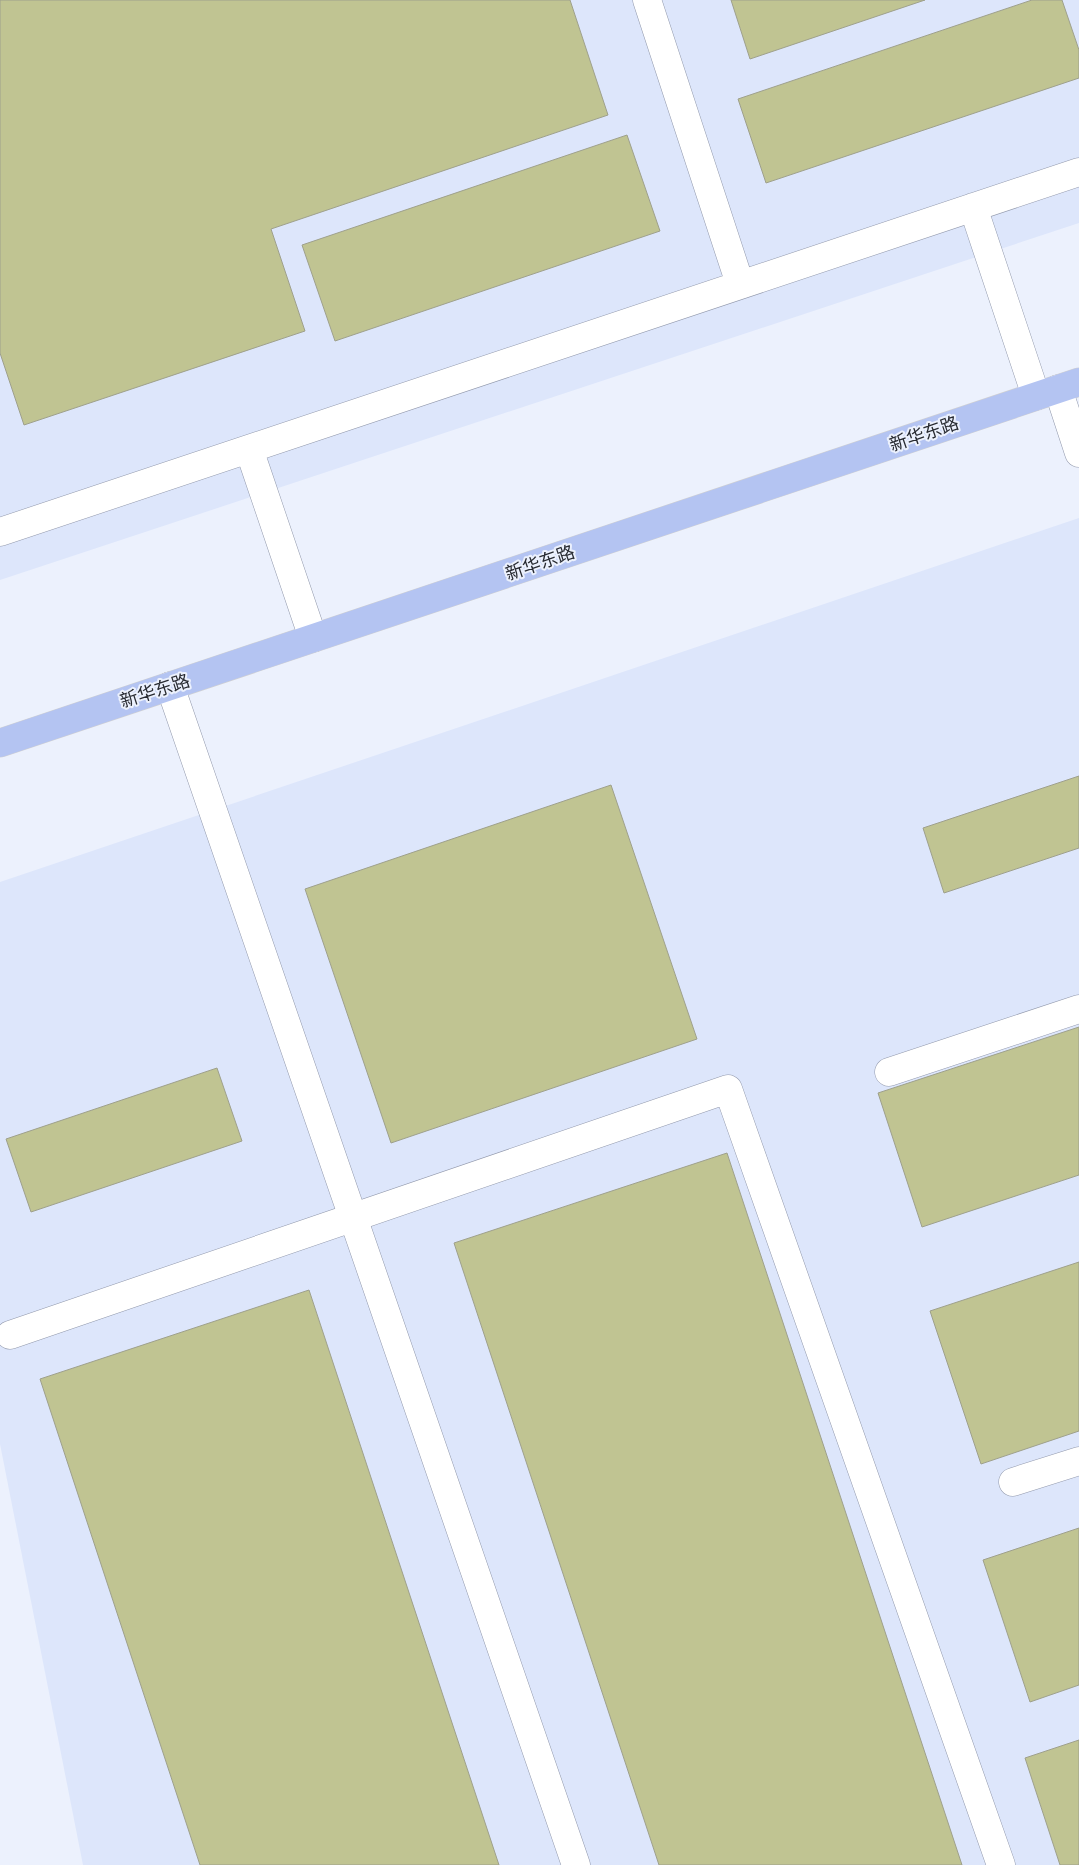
<svg xmlns="http://www.w3.org/2000/svg" width="1079" height="1865" viewBox="0 0 1079 1865" font-family="Manrope,'Noto Sans SC',sans-serif">
	<style>
		.built { fill: #dde6fb }
		.building { fill: #c0c492; stroke: #9ea08c }
		.lines { fill: none; stroke-linecap: round; stroke-linejoin: round }
		.minor-casing { stroke: #9299ac; stroke-width: 29 }
		.major-casing { stroke: #d0d0d2; stroke-width: 29 }
		.minor { stroke: #fff; stroke-width: 28 }
		.major { stroke: #b4c4f2; stroke-width: 28 }
		.labels { text-anchor: middle; stroke-width: 4; stroke-linejoin: round; paint-order: stroke }
		.street-label { font-size: 18px; fill: #282b32; stroke: #ecf1fd }
	</style>
	<rect width="100%" height="100%" fill="#ecf1fd"/>
	<path class="built" d="M0 0H1079V223L0 580Z
		M1079 518V1865H83L0 1444V882Z"/>
	<path class="building" d="M0 0H570L608 115 271 229 305 331 24 425 0 353Z
		M731 0H925L750 59Z
		M1032 0H1062L1079 50V78L766 183 738 99Z
		M627 135 660 231 335 341 302 245Z
		M1079 776V848L944 893 923 828Z
		M611 785 697 1039 391 1143 305 889Z
		M1079 1027V1175L922 1227 878 1093Z
		M217 1068 242 1141 31 1212 6 1139Z
		M727 1153 962 1865H659L454 1243Z
		M1079 1262V1431L981 1464 930 1311Z
		M309 1290 499 1865H200L40 1379Z
		M1079 1528V1685L1030 1702 983 1560Z
		M1079 1740V1865H1060L1025 1758Z"/>
	<g class="lines">
		<g class="minor-casing">
			<path id="minor" d="M647 0 740 284
				M973 207 1036 396
				M1058 389 1079 453
				M249 449 313 638
				M0 532 1079 172
				M170 686 576 1865
				M889 1072 1079 1009
				M10 1335 728 1089 1001 1865
				M1013 1482 1079 1461"/>
		</g>
		<g class="major-casing">
			<path id="major" d="M0 743 1079 382"/>
		</g>
		<use href="#minor" class="minor"/>
		<use href="#major" class="major"/>
	</g>
	<g class="labels">
		<g class="street-label">
			<text transform="translate(924 434) rotate(-19)" y="6">新华东路</text>
			<text transform="translate(540 563) rotate(-19)" y="6">新华东路</text>
			<text transform="translate(155 691) rotate(-18)" y="6">新华东路</text>
		</g>
	</g>
</svg>
